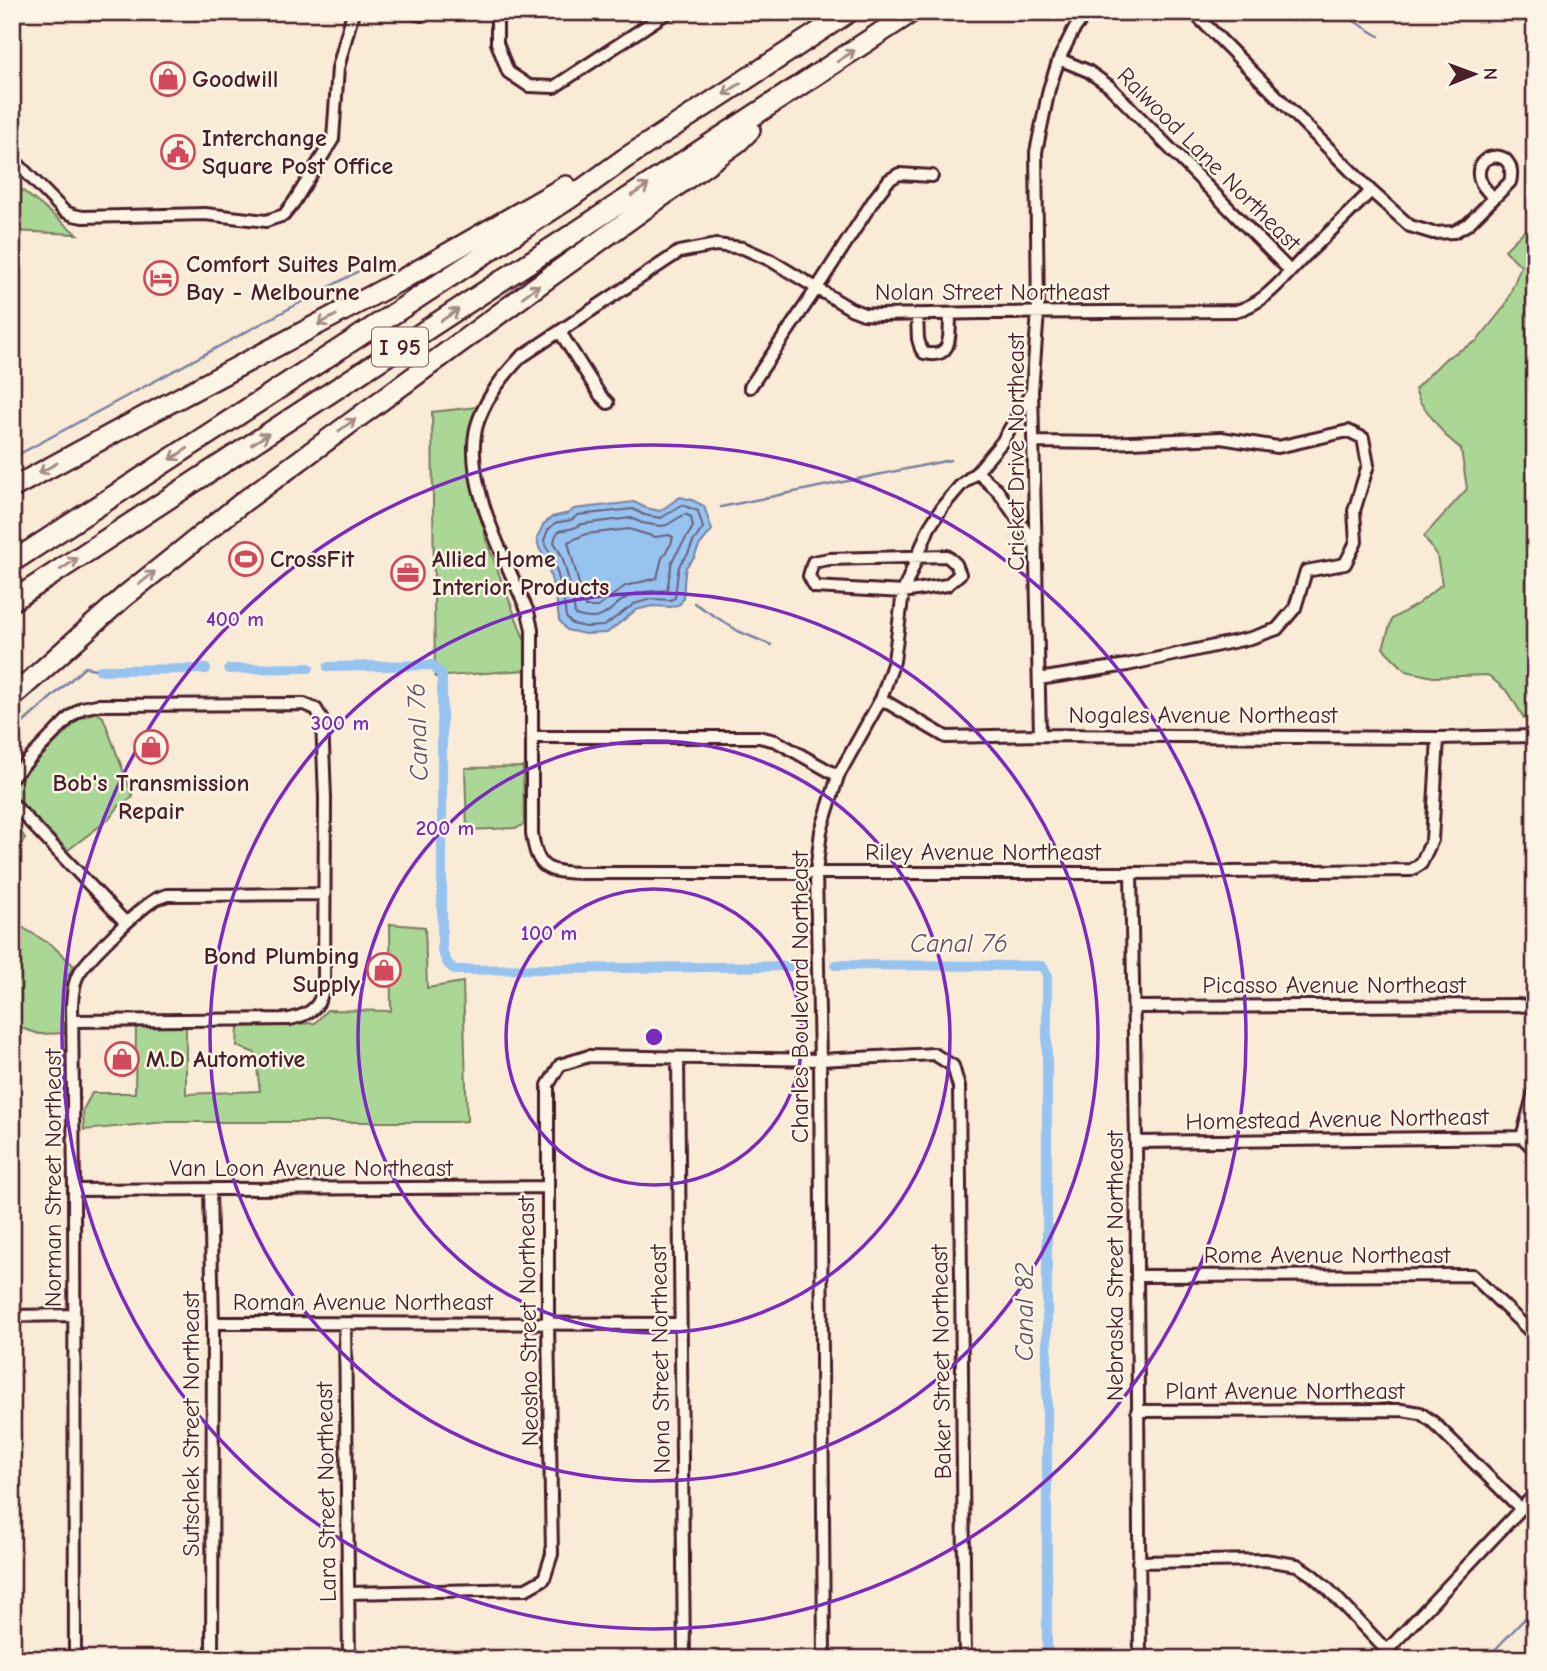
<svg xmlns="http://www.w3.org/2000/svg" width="1547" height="1671" viewBox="0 0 1547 1671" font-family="'Comic Neue',sans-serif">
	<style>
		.green { fill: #aad795; stroke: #7a7b60; stroke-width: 2 }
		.water { fill: #97c3f0; stroke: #7881a1; stroke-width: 2 }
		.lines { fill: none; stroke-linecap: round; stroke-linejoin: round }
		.shore { stroke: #69617a; stroke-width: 2 }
		.stream { stroke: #7881a1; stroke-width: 2.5 }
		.canal { stroke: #97c3f0; stroke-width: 10 }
		.street-casing { stroke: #4a1f2b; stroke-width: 16 }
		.highway-casing { stroke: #4a1f2b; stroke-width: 24 }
		.street { stroke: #fcf5e5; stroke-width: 10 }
		.highway { stroke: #fcf5e5; stroke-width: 19 }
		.oneway { stroke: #a38a88 }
		.ring { fill: none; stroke: #7b2cbf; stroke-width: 3.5 }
		.labels { text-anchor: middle; stroke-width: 5; stroke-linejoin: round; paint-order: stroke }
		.shield { fill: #fcf5e5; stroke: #7f5f63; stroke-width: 2 }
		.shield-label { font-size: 23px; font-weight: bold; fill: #4a1f2b }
		.poi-label { font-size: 24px; font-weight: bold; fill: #4a1f2b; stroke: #fcf5e5; text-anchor: start }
		.street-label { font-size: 24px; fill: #4a1f2b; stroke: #fcf5e5 }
		.water-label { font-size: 26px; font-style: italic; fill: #615066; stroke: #fcf5e5 }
		.centre { fill: #7b2cbf; stroke: #fcf5e5; stroke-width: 3.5 }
		.ring-label { font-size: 21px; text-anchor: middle; font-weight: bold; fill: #7b2cbf; stroke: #fcf5e5; stroke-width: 5; stroke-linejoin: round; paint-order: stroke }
	</style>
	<rect width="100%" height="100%" fill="#faebd7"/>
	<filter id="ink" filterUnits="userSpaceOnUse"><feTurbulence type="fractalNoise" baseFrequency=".0143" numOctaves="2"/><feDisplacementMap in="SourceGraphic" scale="14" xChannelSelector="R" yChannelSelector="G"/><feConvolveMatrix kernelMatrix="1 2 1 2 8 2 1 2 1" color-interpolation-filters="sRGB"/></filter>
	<g filter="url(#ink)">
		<path class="green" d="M12 182 77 234 12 231Z
			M1535 220V720L1524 718 1509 693 1488 675 1433 677 1406 671 1383 648 1392 619 1419 603 1442 584 1437 556 1424 536 1467 489 1461 449 1445 435 1420 402 1415 389 1446 358 1477 341 1505 306 1521 266 1505 250Z
			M478 407C464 438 467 476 477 507 481 519 485 527 486 540L526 644V670L435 677 432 412Z
			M96 712 103 717 133 797 120 805 109 819 68 850 13 796 14 783 79 719Z
			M523 767 524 824 517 828 467 830 465 768Z
			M12 824H15L25 838 18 848 12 852Z
			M12 921 53 946 74 966 66 978 68 1033 39 1034 12 1025Z
			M390 924 425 927 427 988 463 982 467 1121 455 1122H166L84 1130 83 1110 92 1093H135L136 1027 186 1026V1094L260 1091 255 1053 237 1046 238 1027 315 1023 327 1010 391 1011Z"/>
		<path class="water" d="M680 497 692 500 704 506 712 530 699 546 694 558 686 567 685 572 683 599 680 604 671 607 652 606 636 610 607 633 585 634 567 630 559 620 556 596 546 560 539 548 537 538 543 525 552 517 569 513 574 509 634 502 646 508 660 511Z"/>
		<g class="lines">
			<path class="shore" d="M682 505 698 511 703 528 693 542 688 554 680 564 678 571 675 598 670 600 651 599 634 604 604 626 586 627 572 624 566 617 563 594 553 558 546 546 544 540 548 530 555 523 571 520 578 515 633 509 644 515 661 518Z
				M685 514 691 517 693 527 672 561 667 590C654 592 641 590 629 596 607 608 606 625 575 615L572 592 562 556 554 542 556 535 559 531 574 528 582 524 631 518 642 523 660 526 667 525Z
				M629 529 655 537 669 535 673 537 671 544 662 558 657 578 625 586 598 607H585L568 542 586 534Z"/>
			<path class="stream" d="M1339 12 1379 36
				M515 18 525 12
				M12 458 368 266
				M721 507 950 460
				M694 603 738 631 771 645
				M12 733 85 667 100 670
				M1486 1659 1535 1608"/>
			<path class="canal" d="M328 667 432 665 442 675V951L448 964 455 970 804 966
				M229 669 309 668
				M100 670 206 669
				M835 965 1042 966 1047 974V1659"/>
			<g class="street-casing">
				<path id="street" d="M406 12 421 15
					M497 12V43L508 72 529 86 554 87 668 12
					M1193 12 1371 191 1410 226 1433 233 1454 232 1468 224 1510 182C1519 146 1471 151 1480 180 1482 187 1489 193 1494 198
					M1508 12C1515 15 1519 16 1526 12
					M1059 59 1088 71 1109 86 1290 271
					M12 158 64 211 73 215 83 217 205 214 266 221 284 215 294 202 333 139 338 68 353 12
					M1371 191C1349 213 1327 235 1304 257 1283 278 1266 303 1236 311L982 313 880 315 864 314 851 309 770 260 743 248 716 245 679 252 521 357C503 376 489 394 479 419 458 474 506 561 528 612L532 629V833C537 869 546 872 581 873H1131L1411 870 1421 864 1432 840 1438 738
					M917 314 918 339 921 349 924 353C954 360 949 334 950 314
					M560 332 600 395 608 403
					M750 387 817 288 875 198 889 180 899 174 932 176
					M1033 442 1108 443 1221 438 1278 447 1348 431 1363 438 1368 465 1354 511 1356 542 1345 564 1306 571 1295 608 1277 629 1251 638 1127 665 1039 679
					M977 472 998 491 1036 546
					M947 556 956 564 960 574 947 585 903 592 815 587 809 576 813 562 829 559Z
					M881 699 946 737 1040 735 1438 738 1535 736
					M1040 735 1032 391 1038 312 1036 152 1049 89 1059 59 1073 31 1087 12
					M532 737H759L776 741 838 776
					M12 777 70 717 82 708 97 705 304 704 316 709 322 719 325 798 324 982C322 1005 313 1014 290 1019L73 1021
					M12 803 126 923
					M1131 873 1136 1142 1140 1659
					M1134 1007 1517 1005 1535 1007
					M678 1058 684 1659
					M1522 1137 1535 1089
					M1136 1142 1522 1137 1535 1150
					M74 1190 547 1187
					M210 1190 213 1323 212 1659
					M1137 1276 1472 1275 1535 1336
					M12 1316 74 1315
					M213 1323 680 1324
					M345 1324 349 1659
					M1137 1411 1402 1410 1420 1413 1433 1422 1520 1508
					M1138 1562 1265 1560 1297 1565 1312 1575 1329 1590 1387 1651
					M349 1593 526 1589 544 1579 552 1554 548 1323V1085L560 1065 589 1056 820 1060 934 1054 953 1066 959 1087 965 1659
					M75 1659 74 1190 72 1004C73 995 73 986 77 977 84 961 140 908 156 899 158 898 165 896 167 895L323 894
					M824 1659 820 1060 816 873 821 831 838 776 881 699 894 661 903 592 929 528 943 506 960 486 977 472 1002 442 1032 391
					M1379 1659 1535 1494"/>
			</g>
			<g class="highway-casing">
				<path id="highway" d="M12 488 132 423 403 279 566 186
					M12 562 358 337 570 198 624 159 849 12
					M12 601 912 12
					M12 697 125 596 243 502 548 278 738 142 750 130"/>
			</g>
			<use href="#street" class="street"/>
			<use href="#highway" class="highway"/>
		</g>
		<defs><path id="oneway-shaft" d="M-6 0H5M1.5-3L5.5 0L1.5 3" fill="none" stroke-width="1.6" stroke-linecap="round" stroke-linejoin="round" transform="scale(1.75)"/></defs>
		<g class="oneway">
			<use href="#oneway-shaft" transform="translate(846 56) rotate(-33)"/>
			<use href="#oneway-shaft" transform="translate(732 89) rotate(147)"/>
			<use href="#oneway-shaft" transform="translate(640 190) rotate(-33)"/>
			<use href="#oneway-shaft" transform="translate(531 291) rotate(-36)"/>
			<use href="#oneway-shaft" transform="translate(450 315) rotate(-33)"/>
			<use href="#oneway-shaft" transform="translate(327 320) rotate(152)"/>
			<use href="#oneway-shaft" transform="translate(347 425) rotate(-36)"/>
			<use href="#oneway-shaft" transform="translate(260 439) rotate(-33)"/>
			<use href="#oneway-shaft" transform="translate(179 454) rotate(147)"/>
			<use href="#oneway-shaft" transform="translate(48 468) rotate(151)"/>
			<use href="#oneway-shaft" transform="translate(69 564) rotate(-33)"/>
			<use href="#oneway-shaft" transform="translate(147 578) rotate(-39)"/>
		</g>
	</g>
	<g class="ring">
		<circle cx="654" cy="1037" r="148"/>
		<circle cx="654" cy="1037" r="296"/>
		<circle cx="654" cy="1037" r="444"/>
		<circle cx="654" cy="1037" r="592"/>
	</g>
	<defs>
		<g id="shop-ring" transform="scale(1.75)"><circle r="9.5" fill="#fcf5e5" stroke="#d1495b" stroke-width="1.5"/><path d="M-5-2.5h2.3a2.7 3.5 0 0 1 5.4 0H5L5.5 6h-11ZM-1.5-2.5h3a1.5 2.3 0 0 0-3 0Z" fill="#d1495b"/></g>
		<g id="civic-ring" transform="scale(1.75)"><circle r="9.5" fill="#fcf5e5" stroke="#d1495b" stroke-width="1.5"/><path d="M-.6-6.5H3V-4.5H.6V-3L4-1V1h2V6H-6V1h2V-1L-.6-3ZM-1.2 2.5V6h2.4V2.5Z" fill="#d1495b"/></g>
		<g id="hotel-ring" transform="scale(1.75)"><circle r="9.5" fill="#fcf5e5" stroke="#d1495b" stroke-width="1.5"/><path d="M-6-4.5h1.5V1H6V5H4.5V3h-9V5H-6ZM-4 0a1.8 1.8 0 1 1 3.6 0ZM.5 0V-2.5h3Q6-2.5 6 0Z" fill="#d1495b"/></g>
		<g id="stadium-ring" transform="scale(1.75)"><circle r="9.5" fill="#fcf5e5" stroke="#d1495b" stroke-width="1.5"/><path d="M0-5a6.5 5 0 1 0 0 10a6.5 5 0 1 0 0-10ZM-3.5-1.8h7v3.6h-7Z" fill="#d1495b"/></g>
		<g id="office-ring" transform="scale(1.75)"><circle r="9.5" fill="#fcf5e5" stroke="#d1495b" stroke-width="1.5"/><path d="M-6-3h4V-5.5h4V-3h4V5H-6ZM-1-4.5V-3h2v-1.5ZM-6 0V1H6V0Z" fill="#d1495b"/></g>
	</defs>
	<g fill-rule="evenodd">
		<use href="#shop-ring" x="168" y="79"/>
		<use href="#civic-ring" x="178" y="152"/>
		<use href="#hotel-ring" x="161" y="278"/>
		<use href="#stadium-ring" x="246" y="559"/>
		<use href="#office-ring" x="408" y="573"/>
		<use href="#shop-ring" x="151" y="747"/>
		<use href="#shop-ring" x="384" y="970"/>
		<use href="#shop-ring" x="122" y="1059"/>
	</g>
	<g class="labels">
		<rect class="shield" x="372" y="327.5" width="56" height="39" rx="5"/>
		<g class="shield-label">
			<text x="400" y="355">I 95</text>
		</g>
		<g class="poi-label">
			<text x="192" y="87">Goodwill</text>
			<text x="202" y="146">Interchange<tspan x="202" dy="28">Square Post Office</tspan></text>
			<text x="186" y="272">Comfort Suites Palm<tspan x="186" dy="28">Bay - Melbourne</tspan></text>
			<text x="270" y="567">CrossFit</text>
			<text x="432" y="567">Allied Home<tspan x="432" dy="28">Interior Products</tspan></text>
			<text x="151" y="791" text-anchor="middle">Bob's Transmission<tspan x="151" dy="28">Repair</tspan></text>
			<text x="360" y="964" text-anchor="end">Bond Plumbing<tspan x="360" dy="28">Supply</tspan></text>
			<text x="146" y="1067">M.D Automotive</text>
		</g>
		<g class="street-label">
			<text transform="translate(1209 159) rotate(45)" y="8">Ralwood Lane Northeast</text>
			<text x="992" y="300">Nolan Street Northeast</text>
			<text transform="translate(1016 452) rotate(-90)" y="8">Cricket Drive Northeast</text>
			<text x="1203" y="723">Nogales Avenue Northeast</text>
			<text x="983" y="860">Riley Avenue Northeast</text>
			<text x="1334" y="993">Picasso Avenue Northeast</text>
			<text transform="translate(800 997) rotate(-90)" y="8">Charles Boulevard Northeast</text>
			<text transform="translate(1337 1119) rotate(-1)" y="8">Homestead Avenue Northeast</text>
			<text x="311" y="1176">Van Loon Avenue Northeast</text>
			<text transform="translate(53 1178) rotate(-90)" y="8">Norman Street Northeast</text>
			<text x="1327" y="1263">Rome Avenue Northeast</text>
			<text transform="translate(1115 1266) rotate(-90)" y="8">Nebraska Street Northeast</text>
			<text x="363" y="1310">Roman Avenue Northeast</text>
			<text transform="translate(528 1321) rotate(-91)" y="8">Neosho Street Northeast</text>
			<text transform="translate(660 1359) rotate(-91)" y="8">Nona Street Northeast</text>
			<text transform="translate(941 1362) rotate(-91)" y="8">Baker Street Northeast</text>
			<text x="1285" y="1399">Plant Avenue Northeast</text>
			<text transform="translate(191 1424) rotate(-90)" y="8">Sutschek Street Northeast</text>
			<text transform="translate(326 1492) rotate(-91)" y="8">Lara Street Northeast</text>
		</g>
		<g class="water-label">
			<text transform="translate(417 732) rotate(-92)" y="9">Canal 76</text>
			<text x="959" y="952">Canal 76</text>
			<text transform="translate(1024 1312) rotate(-90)" y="9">Canal 82</text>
		</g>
	</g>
	<circle cx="654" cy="1037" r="10" class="centre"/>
	<g class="ring-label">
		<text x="235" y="626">400 m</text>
		<text x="340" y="730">300 m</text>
		<text x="445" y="835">200 m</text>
		<text x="549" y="940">100 m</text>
	</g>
	<rect width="1547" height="1671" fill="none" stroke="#fcf5e5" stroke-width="42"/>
	<rect x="21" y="21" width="1505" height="1629" fill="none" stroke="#4a1f2b" stroke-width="2.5" filter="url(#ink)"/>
	<g transform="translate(1474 74) rotate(89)" stroke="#fcf5e5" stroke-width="5" paint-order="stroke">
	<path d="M0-5L12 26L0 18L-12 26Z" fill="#4a1f2b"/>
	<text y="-10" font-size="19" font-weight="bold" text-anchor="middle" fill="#4a1f2b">N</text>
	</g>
</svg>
